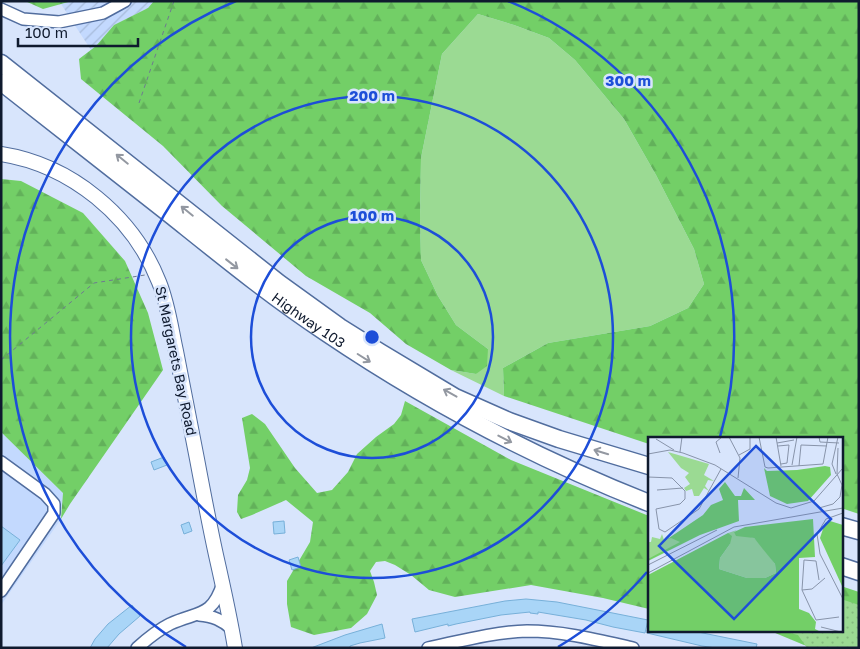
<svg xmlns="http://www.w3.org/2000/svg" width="860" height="649" viewBox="0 0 860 649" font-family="'Golos Text',sans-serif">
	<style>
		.built { fill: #c3d9fe }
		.industrial { fill: url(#industrial-furrows) }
		.grass { fill: #9bda93 }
		.forest { fill: url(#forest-firs) }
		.park { fill: url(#park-dots) }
		.building { fill: #a9d5f7; stroke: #77b0d9 }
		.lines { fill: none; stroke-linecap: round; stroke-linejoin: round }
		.minor-casing { stroke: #516d9e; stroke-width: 14 }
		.major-casing { stroke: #516d9e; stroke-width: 16 }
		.highway-casing { stroke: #516d9e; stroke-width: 19 }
		.path { stroke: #6e7a90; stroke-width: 1; stroke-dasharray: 4 4; stroke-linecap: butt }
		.minor { stroke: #fff; stroke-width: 11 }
		.major { stroke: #fff; stroke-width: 14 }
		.highway { stroke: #fff; stroke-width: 16 }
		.oneway { stroke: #9398a1 }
		.ring { fill: none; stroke: #1d4ed8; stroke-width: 2.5 }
		.labels { text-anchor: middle; stroke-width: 5; stroke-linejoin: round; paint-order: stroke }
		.street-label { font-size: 14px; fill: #0f1a2e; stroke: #d8e5fc }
		.inset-road { fill: none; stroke: #8894aa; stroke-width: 1 }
		.view { fill: #1d4ed8; fill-opacity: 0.15; stroke: #1d4ed8; stroke-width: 2.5 }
		.inset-edge { fill: none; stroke: #0f1a2e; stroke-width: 2.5 }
		.centre { fill: #1d4ed8; stroke: #d8e5fc; stroke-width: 2.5 }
		.ring-label { font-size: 15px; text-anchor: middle; font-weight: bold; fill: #1d4ed8; stroke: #d8e5fc; stroke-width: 5; stroke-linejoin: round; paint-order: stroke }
	</style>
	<defs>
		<pattern id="industrial-furrows" width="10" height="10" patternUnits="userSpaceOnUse" patternTransform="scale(1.25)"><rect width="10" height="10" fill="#c3d9fe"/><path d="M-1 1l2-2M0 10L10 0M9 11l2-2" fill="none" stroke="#a6bada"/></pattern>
		<pattern id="forest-firs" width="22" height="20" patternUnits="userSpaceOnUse" patternTransform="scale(1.25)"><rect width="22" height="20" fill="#73cf67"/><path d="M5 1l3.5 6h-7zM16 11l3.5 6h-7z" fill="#62b15a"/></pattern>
		<pattern id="park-dots" width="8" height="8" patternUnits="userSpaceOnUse" patternTransform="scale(1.25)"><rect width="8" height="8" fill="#9bda93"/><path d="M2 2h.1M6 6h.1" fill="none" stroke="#84ba7f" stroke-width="1.8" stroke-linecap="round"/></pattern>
	</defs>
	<rect width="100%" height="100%" fill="#d8e5fc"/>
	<path class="built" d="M1 432 63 493 61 519 1 605Z"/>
	<path class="industrial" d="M72 1H154L148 8 114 25 96 46 91 50 61 4Z"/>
	<path class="grass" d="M478 14 514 25 549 38 575 60 624 119 656 175 694 249 704 284 688 308 650 326 548 343 503 368 504 396 451 370 476 374 488 349 456 325 438 296 421 260 420 218 421 158 442 54Z"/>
	<path class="forest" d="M25 1H72L43 9Z
		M154 1H859V514L841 508V438H649V444L504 396 503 368 548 343 650 326 688 308 704 284 694 249 656 175 624 119 575 60 549 38 514 25 478 14 442 54 421 158 420 218 421 260 438 296 456 325 488 349 487 366 476 374 451 370 406 344 370 313 306 276 222 206 163 146 81 79 79 59 96 46 114 25 148 8Z
		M1 179 21 181 83 213 125 261 148 313 163 370 70 504 61 519 63 493 1 432Z
		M405 401 511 460 649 516V609L603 598 531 585 455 597 429 590 411 575 395 565 385 561 376 562 370 571 374 582 377 595 367 614 351 628 314 635 291 627 287 604V581L310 542 313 522 286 500 252 515 241 519 237 512 238 495 247 480 250 468 242 418 252 414 265 424 295 468 317 493 332 490 348 472 357 454 376 437 394 424 401 415Z
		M841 586 859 592V648H816L804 645 768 630H841Z"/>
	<path class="park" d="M841 599 859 605V648H807L798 635 778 630H841Z"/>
	<path class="building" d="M164 457 167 465 154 470 151 462Z
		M284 521 285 533 274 534 273 522Z
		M189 522 192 531 184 534 181 525Z
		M1 526 20 540 1 566Z
		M298 557 301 567 292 570 289 560Z
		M526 599 557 602 648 620 645 633 613 627 586 620 538 612V614L530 613V612L501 615 456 624 448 626V624L415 632 412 619 505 601Z
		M132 605 140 616 119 634 107 648H90L95 639 108 624Z
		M382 624 385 638 360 643 350 646V648H311L345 635Z
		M647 630H688L757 644 756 648H716L702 646 647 633Z"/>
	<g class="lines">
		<g class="minor-casing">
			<path id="minor" d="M1 9 23 19 59 22 103 13 125 1
				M1 462 45 494 54 504V513L1 591
				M199 615C213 616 222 620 232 629
				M137 648C147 639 158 630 170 624 198 611 212 618 223 583
				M428 648C461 641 493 632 527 631 563 631 598 640 633 648"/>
		</g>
		<g class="major-casing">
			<path id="major" d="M1 154C71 165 133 216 159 282 168 304 171 328 176 351 183 387 190 423 197 459 203 491 209 523 216 555 223 586 230 617 235 648"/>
		</g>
		<g class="highway-casing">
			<g id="highway">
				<path d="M1 63 279 283 340 327 380 352 455 397 509 421 559 439 649 466"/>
				<path id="s1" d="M1 82C58 127 116 172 173 217 223 257 272 297 325 332 427 401 535 458 649 503"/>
				<path d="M841 526 859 531"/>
				<path d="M841 566 859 572"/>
			</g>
		</g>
		<path class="path" d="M139 103 174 1
			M1 360 94 283 145 275"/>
		<use href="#minor" class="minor"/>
		<use href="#major" class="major"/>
		<use href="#highway" class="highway"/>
	</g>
	<defs><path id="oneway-shaft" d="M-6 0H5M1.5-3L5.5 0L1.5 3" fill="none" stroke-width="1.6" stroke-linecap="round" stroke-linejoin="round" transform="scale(1.25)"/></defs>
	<g class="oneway">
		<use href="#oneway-shaft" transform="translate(122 159) rotate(-141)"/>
		<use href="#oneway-shaft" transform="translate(187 211) rotate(-141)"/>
		<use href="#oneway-shaft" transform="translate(232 264) rotate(38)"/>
		<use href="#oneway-shaft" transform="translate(364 358) rotate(32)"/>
		<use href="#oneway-shaft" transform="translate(450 393) rotate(-151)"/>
		<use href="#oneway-shaft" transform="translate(505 439) rotate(27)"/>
		<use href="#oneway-shaft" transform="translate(601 452) rotate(-163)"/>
	</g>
	<g class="ring">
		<circle cx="372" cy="337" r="121"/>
		<circle cx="372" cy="337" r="241"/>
		<path d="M647 572A362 362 0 0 1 558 647M186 647A362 362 0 0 1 236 1M508 1A362 362 0 0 1 720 437"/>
	</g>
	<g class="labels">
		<g class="street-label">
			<text dy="5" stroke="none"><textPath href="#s1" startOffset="389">Highway 103</textPath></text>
			<text transform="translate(176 361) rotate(78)" y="5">St Margarets Bay Road</text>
		</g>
	</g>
	<g transform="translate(648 437)">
		<rect width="195" height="195" fill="#d8e5fc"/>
		<path d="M89 93 86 95 106 101 117 113 127 127 128 136 117 141H99L71 132 72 121 82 107 80 96Z" fill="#9bda93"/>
		<path d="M177 29 182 30 183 38 160 64 139 67 122 59 116 31 119 34 149 33ZM77 45 87 59H93L96 51 107 63H90L91 84 52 98 0 124V117L9 109 55 78 63 68 75 63 71 52ZM165 82 167 120 151 121V172L161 176 168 185 167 192 173 195H0V138L80 96 84 99 82 107 72 121 71 132 99 141H117L128 136 127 127 106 101 88 99 86 95 97 90ZM182 84 195 88 194 149 172 101 177 86Z" fill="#73cf67"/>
		<path d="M20 15 61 27 56 38 66 44 60 43 57 49 61 54 56 51 51 59H46L44 52 38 54 36 51 42 47 37 40 41 36 33 31ZM14 97 16 103 23 101 32 105 0 122V105H3L4 100 12 102Z" fill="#9bda93"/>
		<path class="inset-road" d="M81 0 92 21 90 41M111 0 117 30 120 31 175 27 180 0M128 0 133 29M171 0 172 5 191 6M8 2 26 13M129 6 146 3M130 9 141 8 139 26 133 27M32 15 34 0M72 16 68 5 74 0M0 17 22 13 35 16 67 28 128 66 143 71 166 64 195 31M91 18 102 12V0M144 28 149 0M151 29 153 8 179 9M188 37 184 27 190 0M189 37 190 11M0 40 24 41 37 54V62L32 67 8 72 11 92 17 95 51 72 73 32M9 53 35 51M171 71 185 67 192 60 194 48 189 37M195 76 178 82 169 97 172 117 195 162M0 128 69 93M0 136 86 90 195 71M171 143 168 124 156 123 154 153 164 152 177 141M154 153 168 183 191 180M173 190 193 195"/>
		<path class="view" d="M108 9 183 82 86 182 11 109Z"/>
		<rect width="195" height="195" class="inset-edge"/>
	</g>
	<circle cx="372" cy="337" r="8" class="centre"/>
	<g class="ring-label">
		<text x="628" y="86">300 m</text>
		<text x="372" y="101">200 m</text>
		<text x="372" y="221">100 m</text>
	</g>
	<rect width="860" height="649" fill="none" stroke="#0f1a2e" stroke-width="5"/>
	<path d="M18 38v8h120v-8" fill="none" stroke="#0f1a2e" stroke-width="2.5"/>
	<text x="25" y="38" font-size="15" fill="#0f1a2e" stroke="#d8e5fc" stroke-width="4" paint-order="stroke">100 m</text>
</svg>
